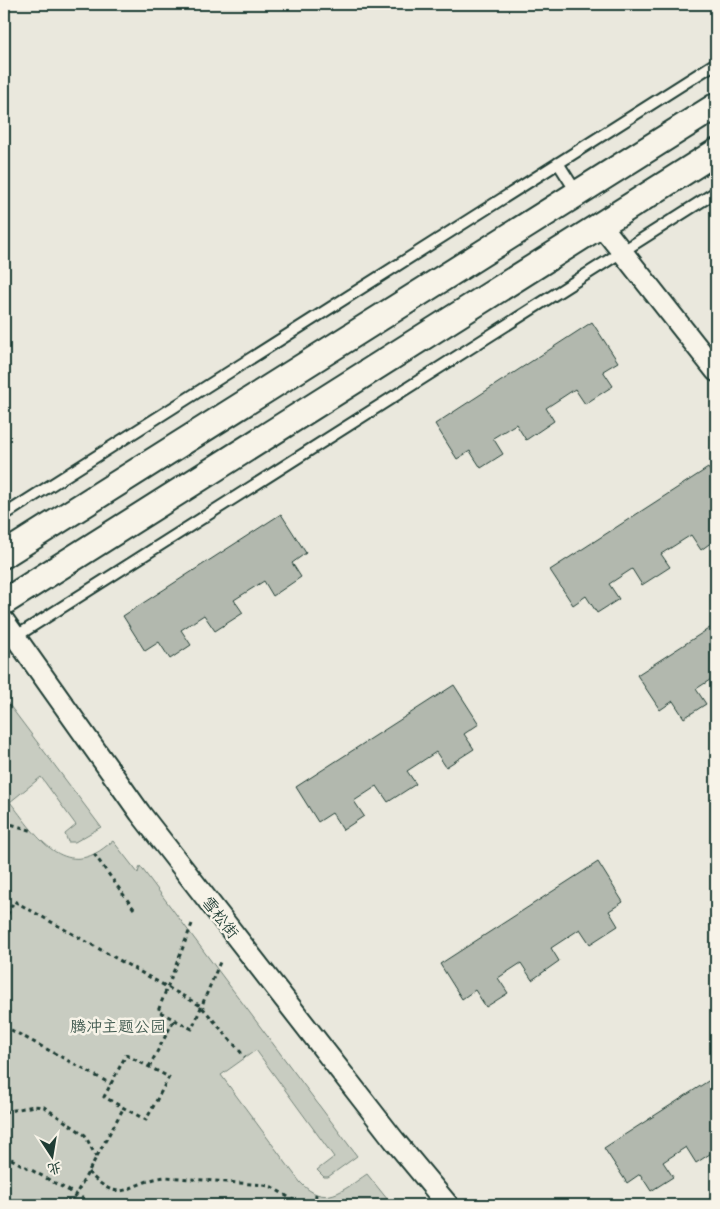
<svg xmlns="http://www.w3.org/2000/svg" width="720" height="1209" viewBox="0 0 720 1209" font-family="'Architects Daughter','LXGW WenKai TC',sans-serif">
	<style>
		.green { fill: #c8ccc1; stroke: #74847a }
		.building { fill: #b2b8ae; stroke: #1f3d34 }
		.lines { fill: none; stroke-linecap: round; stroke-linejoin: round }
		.service-casing { stroke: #1f3d34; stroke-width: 14 }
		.minor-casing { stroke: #1f3d34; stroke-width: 24 }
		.tertiary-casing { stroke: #1f3d34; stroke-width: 29 }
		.path { stroke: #1f3d34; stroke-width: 3; stroke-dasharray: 4 4; stroke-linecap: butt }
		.service { stroke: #f7f3e8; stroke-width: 10 }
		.minor { stroke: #f7f3e8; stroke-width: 20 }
		.tertiary { stroke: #f7f3e8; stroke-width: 25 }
		.labels { text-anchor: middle; stroke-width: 5; stroke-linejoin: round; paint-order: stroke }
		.street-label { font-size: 16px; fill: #1f3d34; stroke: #f7f3e8 }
		.park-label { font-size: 16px; fill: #415a50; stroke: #f7f3e8 }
	</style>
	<rect width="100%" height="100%" fill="#eae8dd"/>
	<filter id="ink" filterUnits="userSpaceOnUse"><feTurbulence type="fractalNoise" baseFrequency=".02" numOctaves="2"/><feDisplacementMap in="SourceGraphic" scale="10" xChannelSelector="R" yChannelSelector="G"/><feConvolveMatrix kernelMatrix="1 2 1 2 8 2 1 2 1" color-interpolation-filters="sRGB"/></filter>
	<g filter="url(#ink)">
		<path class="green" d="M4 698 101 827 75 842H68L65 834 76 825 41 777 10 802C29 825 56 873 94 854 101 851 107 845 113 841L138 873 140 866 357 1156 328 1177H324L317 1170 334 1157 256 1050 221 1075 300 1182C325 1209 343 1190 367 1174L392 1205H4Z"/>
		<path class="building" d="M592 322 618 362 603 371 613 386 585 404 575 389 546 408 554 421 526 440 516 424 493 438 503 454 481 468 470 451 457 459 435 424Z
			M708 468 716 480V539L701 550 691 535 661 554 670 567 642 585 632 569 609 584 619 599 597 613 586 596 573 605 550 570Z
			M281 514 306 553 292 563 301 577 273 596 264 581 234 600 243 613 215 631 204 615 181 630 191 645 170 659 159 642 145 651 123 616Z
			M716 624V676L696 689 706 704 684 718 673 701 660 710 637 675Z
			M454 685 479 724 464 734 474 749 446 767 436 752 407 771 416 784 388 802 377 786 354 801 364 816 343 830 332 813 318 822 296 787Z
			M598 862 623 902 609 911 618 926 590 944 580 929 551 948 559 961 532 980 521 963 498 978 508 993 486 1007 475 990 462 999 440 964Z
			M716 1076V1150L696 1163 686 1147 663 1162 673 1177 651 1191 640 1174 627 1183 604 1148Z"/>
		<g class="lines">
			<g class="service-casing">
				<path id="service" d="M558 163 577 193
					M4 515 716 63
					M4 644 716 192"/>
			</g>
			<g class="minor-casing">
				<path id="minor" d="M601 225 716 371
					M4 621 140 813 394 1140 448 1205"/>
			</g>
			<g class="tertiary-casing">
				<path id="tertiary" d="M4 555 716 106
					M4 602 716 152"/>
			</g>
			<path class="path" d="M4 822 33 831
				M94 854 134 909
				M4 922 14 901 201 1006 245 1057
				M192 924 158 1011 192 1029 220 962
				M4 1026 111 1084
				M126 1055 169 1077 146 1120 104 1097Z
				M149 1067 174 1020
				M4 1112 34 1106 44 1107 85 1135 96 1157
				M4 1155 95 1205
				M88 1172C124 1209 126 1181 166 1177L264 1185 272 1187 301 1205
				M70 1205 124 1107
				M315 1205 316 1194"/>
			<use href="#service" class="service"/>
			<use href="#minor" class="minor"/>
			<use href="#tertiary" class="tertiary"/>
		</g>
	</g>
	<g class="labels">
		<g class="street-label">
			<text transform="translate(221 917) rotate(52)" y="6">雪松街</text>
		</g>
		<g class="park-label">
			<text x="118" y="1032">腾冲主题公园</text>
		</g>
	</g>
	<rect width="720" height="1209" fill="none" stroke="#f7f3e8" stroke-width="20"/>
	<rect x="10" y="10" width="700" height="1189" fill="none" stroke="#1f3d34" stroke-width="2" filter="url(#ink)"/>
	<g transform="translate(52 1156) rotate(168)" stroke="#f7f3e8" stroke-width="4" paint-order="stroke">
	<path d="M0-4L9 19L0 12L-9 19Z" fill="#1f3d34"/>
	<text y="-8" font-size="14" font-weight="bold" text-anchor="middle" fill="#1f3d34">北</text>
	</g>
</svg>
